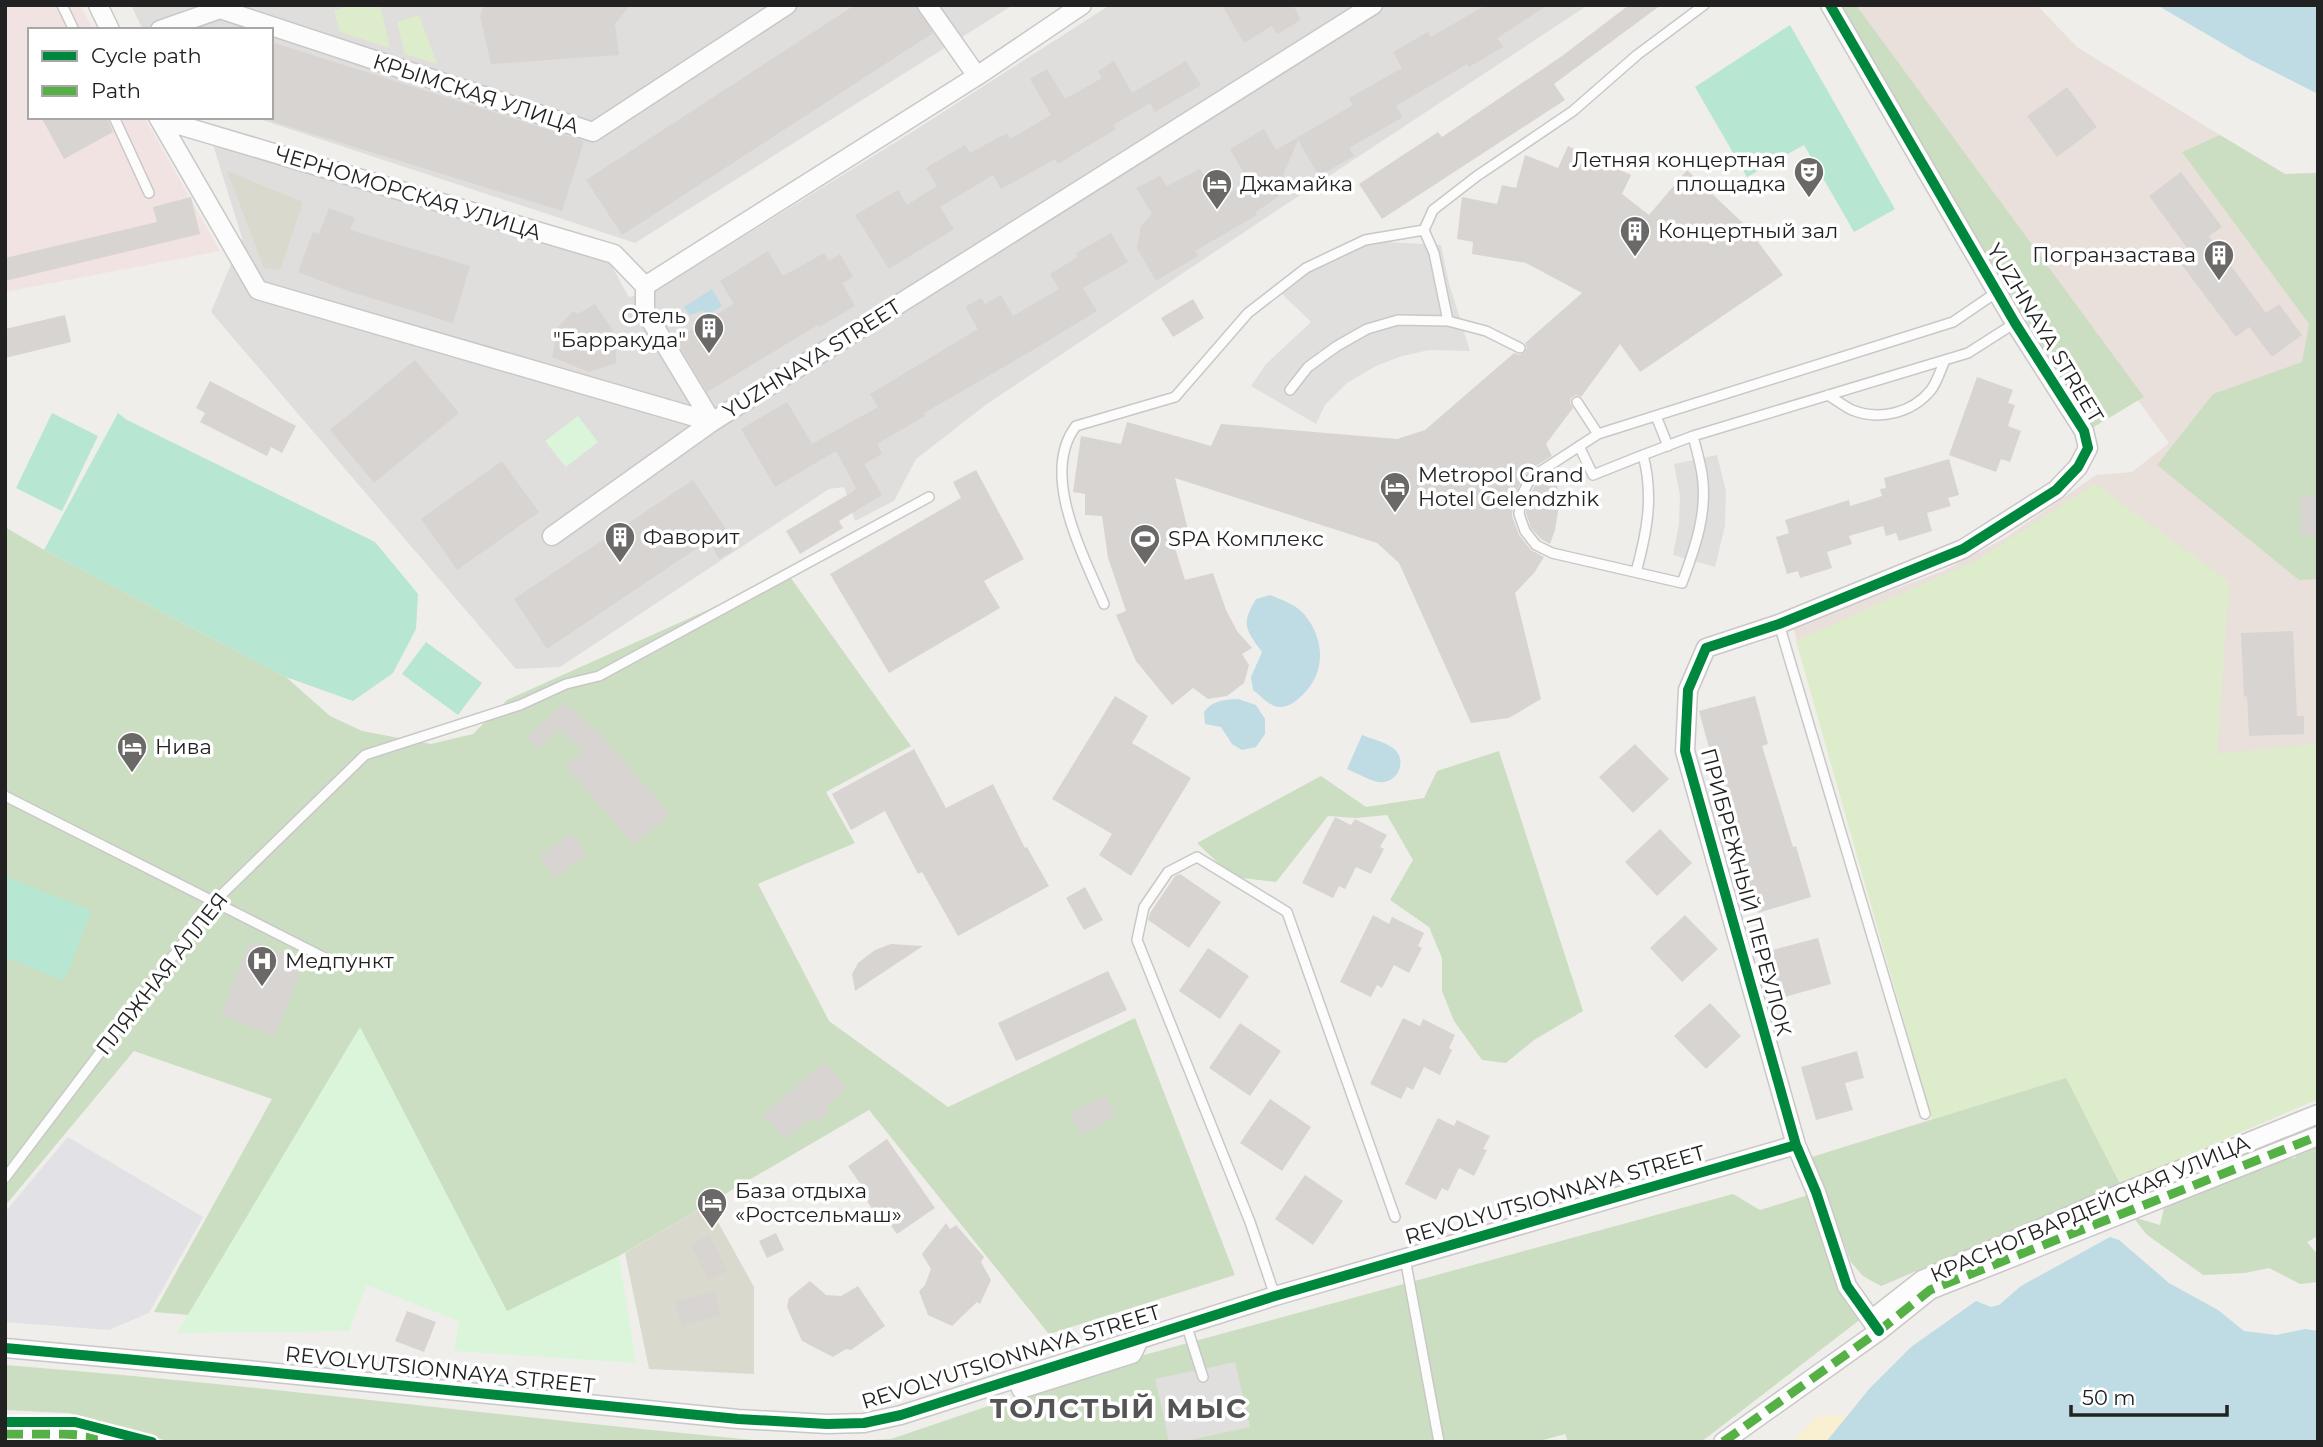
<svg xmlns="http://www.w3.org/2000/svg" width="2323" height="1447" viewBox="0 0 2323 1447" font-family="Montserrat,sans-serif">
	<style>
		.residential { fill: #dfdedc }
		.commercial { fill: #f1e3e1 }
		.military { fill: #eae0db }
		.construction { fill: #d9d9cd }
		.grass { fill: #ddeccb }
		.forest { fill: #cbdec1 }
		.sand { fill: #f8f0d0 }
		.park { fill: #daf5da }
		.pitch { fill: #b7e6d2 }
		.parking { fill: #e0dfde }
		.plaza { fill: #e2e1e5 }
		.water { fill: #bfdbe3 }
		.building { fill: #d7d4d2 }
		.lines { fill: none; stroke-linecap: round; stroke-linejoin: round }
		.lane-casing { stroke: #c9c8c7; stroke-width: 12 }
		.street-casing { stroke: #c9c8c7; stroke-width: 21 }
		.lane { stroke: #fdfcfc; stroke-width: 9 }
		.street { stroke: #fdfcfc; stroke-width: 18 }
		.quiet { stroke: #55b145; stroke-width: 9; stroke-dasharray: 18 9; stroke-linecap: butt }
		.cycleway-casing { stroke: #fff; stroke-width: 15 }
		.cycleway { stroke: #00873e; stroke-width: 10 }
		.labels { text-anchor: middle; stroke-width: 7; stroke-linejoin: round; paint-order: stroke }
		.street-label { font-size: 21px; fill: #222; stroke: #fff }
		.poi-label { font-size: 21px; fill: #222; stroke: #fff; text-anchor: start }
		.district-label { font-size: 28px; font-weight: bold; letter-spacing: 2px; fill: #555; stroke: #fff }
	</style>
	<rect width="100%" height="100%" fill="#f0eeeb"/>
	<path class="residential" d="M131 5H1013L635 243 253 117H271V30H143Z
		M1110 5H1588L1264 219 987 404 916 459 894 501 855 521 844 487 829 489 560 667 516 669 211 312 242 238 210 135 605 254 629 297 659 289 912 132Z"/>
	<path class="commercial" d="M5 5H80L94 30H30V117H144L220 251 5 292Z"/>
	<path class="military" d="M1849 5H2037L2077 47 2220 135 2285 174 2318 173V1099L1881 1286 1863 1276 1851 1262 1812 1157 1932 1119 1793 627 1943 571 2005 538 2096 475 2132 472 2169 443Z"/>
	<path class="construction" d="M227 171 303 202 280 270 264 268Z
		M708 1204 754 1287V1374L649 1369 625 1253Z"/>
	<path class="grass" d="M352 5H380L390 48 340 32 334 11Z
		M419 15 437 64 405 54 397 22Z
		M2095 484 2229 582 2217 754 2318 744V1099L2120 1184 2066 1078 1932 1120 1796 641 1979 559Z"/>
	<path class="forest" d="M1836 5H1856L2144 397 2092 428Z
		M2220 135 2285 174 2318 173V579L2299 580 2157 465 2213 394 2302 362 2309 324 2182 152Z
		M5 527 44 550 286 677 330 716 362 731 431 744 473 734 507 700 788 574 911 746 826 792 855 843 758 884 829 1021 948 1107 1135 1018 1235 1275 1049 1334 869 1110 619 1256 507 1312 360 1028 190 1315 154 1312 272 1099 134 1051 5 1206Z
		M1499 751 1583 1011 1534 1040 1506 1063 1482 1060 1454 1021 1442 991V958L1429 927 1390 900 1413 860 1387 815 1356 818 1328 816 1276 882 1233 877 1197 843 1321 776 1366 807 1424 798 1437 771Z
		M2066 1078 2120 1184 1881 1286 1863 1276 1851 1262 1812 1157Z
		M2318 1125V1236L2307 1242 2318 1255V1282L2300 1284 2269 1268 2245 1273 2203 1275 2146 1234 2133 1217 2160 1225 2165 1204 2272 1155 2295 1158 2307 1130Z
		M1733 1194 1760 1210 1808 1195 1862 1318 1701 1442H1568L1565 1434 1536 1442H834L891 1439 1122 1361Z
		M5 1365C263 1385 519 1419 776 1442H171L69 1413 5 1410Z"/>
	<path class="sand" d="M1848 1415 1826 1442H1792L1817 1416Z"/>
	<path class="park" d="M578 416 598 442 566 467 545 441Z
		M360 1027 507 1311 619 1256 636 1363 454 1351 459 1321 366 1285 349 1331 177 1333Z"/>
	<path class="pitch" d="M1790 25 1895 209 1854 232 1804 145 1747 177 1695 87Z
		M52 413 98 436 62 511 16 488Z
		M118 413 127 420 375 542 418 594 416 629 393 673 353 701 286 677 44 550Z
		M426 642 482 683 458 715 402 674Z
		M5 876 92 911 64 981 5 957Z"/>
	<path class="parking" d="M1368 241 1441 245 1449 283 1470 351 1429 350 1402 356 1376 366 1347 383 1325 405 1316 424 1251 386 1266 364 1311 322 1278 290 1307 265Z
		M1717 455 1726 491 1725 526 1715 567 1673 555 1679 524 1680 496 1674 464Z
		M1235 1362 1250 1427 1181 1442H1169L1155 1379Z"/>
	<path class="plaza" d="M68 1137 203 1217 149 1313 109 1330 5 1322V1212Z"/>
	<path class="water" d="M2157 5H2318V94L2249 59Z
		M712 289 722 306 711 313 701 311 690 315 684 307Z
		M1270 595C1282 600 1295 604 1304 614 1323 636 1326 667 1308 689 1301 697 1291 707 1281 707 1271 708 1261 696 1253 690L1251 677 1262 652C1245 629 1241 624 1256 599Z
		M1238 699 1256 705 1265 719V734L1256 747 1242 750 1232 744 1221 727 1205 724 1204 712C1213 700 1224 700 1238 699Z
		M1362 735C1372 739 1385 742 1393 748 1409 760 1397 785 1378 782 1368 780 1357 773 1347 769Z
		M2110 1237 2119 1240 2169 1283 2218 1310 2244 1331 2276 1335 2305 1329 2318 1331V1442H1826L1870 1388 1911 1347 1976 1301 1991 1307 1999 1305 2021 1286Z"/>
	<path class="building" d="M484 5H630L615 24 619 55 491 64 480 16Z
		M855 5H916L933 33 622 235 586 180Z
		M1222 5H1293L1301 20 1277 34 1272 26 1244 43Z
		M1486 5H1548L1497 38 1503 47 1469 67 1467 64 1396 106 1403 117 1349 148 1354 156 1319 176 1298 140 1278 187 1279 196 1256 212 1257 215 1195 251 1198 256 1156 281 1137 248 1141 226 1152 214 1136 188 1160 176 1167 186 1200 169 1218 200 1249 182 1230 149 1264 129 1276 150 1353 105 1349 98 1402 68 1393 52 1428 32 1431 37Z
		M1629 5H1661L1554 84 1565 100 1382 219 1359 184 1438 132 1442 137 1562 56Z
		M271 42 584 141 562 211 271 121Z
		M1114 61 1132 93 1186 61 1201 85 1155 112 1150 103 1113 125 1116 129 1058 164 1055 159 1001 189 993 175 940 207 954 229 889 269 855 215 898 190 907 205 937 186 926 168 965 145 970 153 1007 133 1010 139 1051 115 1030 79 1047 69 1065 99 1102 78 1098 71Z
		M2067 87 2097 127 2057 157 2027 116Z
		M41 117H107L113 132 64 159Z
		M1568 146 1631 175 1622 194 1649 215 1687 170 1746 226 1783 275 1640 372 1620 344 1581 397 1576 395 1571 398 1570 403 1573 408 1546 444 1552 456 1531 469 1523 478 1514 496 1512 516 1519 535 1531 550 1544 557 1534 573 1515 593 1541 699 1509 718 1471 723 1399 563 1377 543 1175 478 1190 538 1174 545 1185 580 1213 573 1226 610 1237 631 1252 648 1242 654 1249 665 1244 683 1227 696 1208 699 1193 688 1172 705 1136 661 1116 615 1126 611 1108 558 1102 516 1085 515V494L1073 492 1081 436 1121 444 1127 422 1211 446 1221 424 1397 439 1425 430 1514 353 1520 355 1524 353 1527 348 1525 343 1582 293 1526 263 1472 254 1473 242 1457 239 1462 197 1497 204 1502 185 1516 188 1525 155 1558 168Z
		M2181 172 2222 227 2209 236 2266 313 2279 304 2302 335 2272 357 2249 327 2236 337 2178 260 2190 252 2149 196Z
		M191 197 200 234 5 281V258L157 222 153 207Z
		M329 208 355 218 350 230 470 266 453 323 348 291 298 272 313 232 319 234Z
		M1111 233 1128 262 1083 288 1097 311 1033 350 924 413 925 416 877 444 882 454 864 464 882 495 839 521 843 528 800 554 786 531 854 491 856 488 836 451 775 487 741 429 787 402 812 444 878 407 870 394 978 329 965 307 981 298 985 304 1001 295 1013 316 1059 289 1050 274 1078 257 1076 253Z
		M768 251 783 276 824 253 829 261 840 254 853 277 842 283 855 306 819 327 818 325 707 392 675 339 734 304 720 281Z
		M1193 299 1204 318 1173 337 1161 318Z
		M595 304 616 335V363L589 372 552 357 558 327 573 311 578 314Z
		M65 315 71 342 5 358V329Z
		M415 360 459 413 374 483 330 430Z
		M1977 377 2013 390 2008 403 2015 405 2008 426 2021 431 2010 462 2001 459 1996 472 1949 455Z
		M210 381 296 426 282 453 271 447 267 456 200 422 205 413 196 408Z
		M1949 459 1959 495 1948 498 1951 506 1927 513 1932 531 1899 541 1896 533 1886 536 1883 526 1849 536 1852 544 1827 552 1832 568 1800 578 1798 571 1787 574 1776 537 1789 533 1785 520 1849 500 1850 506 1882 496 1880 489 1886 488 1884 478Z
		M502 461 539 512 457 570 421 519Z
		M976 470 1024 559 984 581 1000 608 889 673 830 574 961 498 953 482Z
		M1556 470 1559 505 1555 530 1550 544 1541 539 1531 528 1526 513 1528 499 1535 485Z
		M693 480 726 529 721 532 733 551 719 559 709 540 547 649 514 599Z
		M2318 495V535H2301L2300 496Z
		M2293 631 2297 716H2304V734L2249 736 2247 696 2244 697 2241 633Z
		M1115 696 1148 716 1132 743 1191 778 1131 876 1099 855 1112 834 1052 799Z
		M1755 696 1768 744 1762 746 1793 847 1796 846 1811 897 1758 913 1719 788H1720L1699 711Z
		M564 702 601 735 670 814 634 845 565 766 583 752 559 729 539 750 527 738Z
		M1635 744 1669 779 1633 813 1599 777Z
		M914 749 946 808 993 784 1025 848 1027 847 1049 886 958 936 922 872 918 874 885 811 851 830 832 794Z
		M1335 817 1351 825 1355 819 1387 835 1380 847 1384 849 1371 874 1356 867 1345 889 1339 886 1333 898 1302 883Z
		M1660 829 1692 863 1657 896 1625 862Z
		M571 833 587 854 555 878 539 857Z
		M1180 874 1221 902 1189 948 1148 920 1150 913 1175 876Z
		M1085 887 1103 920 1084 930 1066 898Z
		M1373 915 1389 924 1392 917 1424 933 1418 946 1422 948 1409 973 1394 965 1382 988 1377 985 1371 997 1340 982Z
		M1685 915 1718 949 1682 982 1650 948Z
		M1818 938 1831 984 1781 998 1768 951Z
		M250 941 304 961 275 1036 221 1015Z
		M891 944 923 946 855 991 852 974 858 963 875 950Z
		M1208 948 1249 976 1220 1019 1179 991Z
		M1108 971 1127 1010 1016 1061 998 1023Z
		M1710 1003 1741 1036 1706 1069 1674 1036Z
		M1403 1018 1420 1026 1423 1019 1455 1035 1449 1048 1452 1050 1440 1075 1424 1067 1413 1090 1407 1087 1401 1099 1370 1084Z
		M1240 1023 1281 1051 1250 1096 1209 1068Z
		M1857 1051 1864 1078 1845 1083 1853 1110 1816 1120 1801 1067Z
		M825 1062 847 1088 825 1107 829 1112 817 1122 812 1117 785 1140 763 1114Z
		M1105 1095 1116 1116 1081 1135 1070 1114Z
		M1270 1099 1311 1127 1282 1171 1240 1143Z
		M1438 1118 1454 1126 1457 1120 1490 1136 1483 1149 1487 1150 1474 1176 1459 1168 1448 1191 1442 1188 1436 1200 1405 1184Z
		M887 1139 935 1208 897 1234 878 1207 873 1210 862 1194 866 1192 848 1166Z
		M1305 1175 1343 1201 1313 1245 1275 1219Z
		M946 1223 950 1229 956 1225 984 1257 981 1262 991 1280 980 1304 977 1302 952 1326 928 1315 919 1291 925 1285 931 1269 922 1254Z
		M776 1233 784 1250 767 1258 759 1241Z
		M709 1235 727 1271 709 1280 691 1244Z
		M810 1281 826 1295 841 1296 858 1286 885 1326 851 1350 846 1349 833 1357 802 1341 787 1307 789 1298Z
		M714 1291 721 1315 682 1326 675 1302Z
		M407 1311 436 1322 424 1352 395 1341Z"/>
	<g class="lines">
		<g class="lane-casing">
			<path id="lane" d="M62 5 74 30
				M114 117 149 193
				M1424 230 1433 210 1477 176 1573 111 1637 55 1704 5
				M1290 390 1308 367 1337 346 1367 329 1398 320 1448 321 1486 331 1520 348
				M1828 395C1836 400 1844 406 1852 410 1880 421 1912 413 1931 390 1937 382 1941 369 1945 360
				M1577 402 1598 434
				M1656 416 1668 446
				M1693 436C1696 448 1700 461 1702 474 1708 512 1695 548 1682 583L1552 553 1536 545 1525 531 1519 514 1521 497 1529 481 1535 475 1598 434 1953 322 1997 292
				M1579 446 1593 475 1643 455
				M1636 572C1647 532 1654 496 1643 455L1693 436 1968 353 2015 323
				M1104 604C1084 556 1039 474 1076 426L1175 397 1248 313 1306 268 1365 240 1424 230 1434 253 1448 321
				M1779 624 1925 1114
				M5 796 329 960 351 967
				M5 1178 214 902 365 755 520 705 566 684 599 676 929 497
				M1405 1258 1439 1442
				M1275 1296 1250 1222 1137 940 1144 907 1168 872 1197 857 1287 912 1395 1217
				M1186 1324 1203 1377"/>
		</g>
		<g class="street-casing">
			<path id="street" d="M98 5 110 30
				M927 5 977 76
				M1830 5 2015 323 2084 431 2088 448 2078 467 2056 490 1963 549 1779 624 1706 648 1688 690 1685 751 1796 1145 1816 1192 1847 1286 1879 1331
				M160 30 220 9 593 132 787 5
				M158 117 258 290 712 422 1373 5
				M159 119 614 254 645 286
				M552 536 712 422 645 311V286L977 76 1082 5
				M1871 1320 1922 1280 2120 1194 2318 1114
				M5 1348 257 1371 738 1419 827 1424 864 1423 901 1415 1275 1296 1796 1145
				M1021 1389 1132 1354 1140 1338
				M5 1434 93 1435 118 1442
				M1723 1442 1879 1331 1930 1290 2318 1136"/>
		</g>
		<use href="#lane" class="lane"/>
		<use href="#street" class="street"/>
		<path class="quiet" d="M2316 605H2318
			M5 1434H64L98 1436
			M1723 1442 1879 1331 1930 1290 2318 1136"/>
		<g class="cycleway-casing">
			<path id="cycleway" d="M1830 5 2015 323 2084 431 2088 448 2078 467 2056 490 1963 549 1779 624 1706 648 1688 690 1685 751 1796 1145 1816 1192 1847 1286 1879 1331
				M5 1348 257 1371 738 1419 827 1424 864 1423 901 1415 1275 1296 1796 1145
				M5 1422H75L152 1442"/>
		</g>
		<use href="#cycleway" class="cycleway"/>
	</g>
	<defs>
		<g id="theatre-pin" transform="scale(1.575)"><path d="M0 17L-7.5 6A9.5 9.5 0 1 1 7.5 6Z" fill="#6a6968" stroke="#fff"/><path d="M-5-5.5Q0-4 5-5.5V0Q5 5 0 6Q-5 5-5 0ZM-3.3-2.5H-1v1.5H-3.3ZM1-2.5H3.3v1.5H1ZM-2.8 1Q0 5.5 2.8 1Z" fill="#fff"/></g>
		<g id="hotel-pin" transform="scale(1.575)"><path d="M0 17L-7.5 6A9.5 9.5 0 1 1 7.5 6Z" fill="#6a6968" stroke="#fff"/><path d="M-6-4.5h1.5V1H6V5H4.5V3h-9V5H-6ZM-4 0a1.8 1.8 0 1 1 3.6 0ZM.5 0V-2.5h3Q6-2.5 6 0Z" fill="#fff"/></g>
		<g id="building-pin" transform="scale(1.575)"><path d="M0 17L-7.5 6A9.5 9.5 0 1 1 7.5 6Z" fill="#6a6968" stroke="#fff"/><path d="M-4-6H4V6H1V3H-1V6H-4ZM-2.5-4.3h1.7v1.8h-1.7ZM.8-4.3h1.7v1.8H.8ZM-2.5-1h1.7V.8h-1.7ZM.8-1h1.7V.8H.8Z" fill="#fff"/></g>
		<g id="stadium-pin" transform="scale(1.575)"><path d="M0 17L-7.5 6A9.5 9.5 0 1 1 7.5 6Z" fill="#6a6968" stroke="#fff"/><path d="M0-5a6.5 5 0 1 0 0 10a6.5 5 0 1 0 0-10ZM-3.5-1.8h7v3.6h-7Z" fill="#fff"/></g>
		<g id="hospital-pin" transform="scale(1.575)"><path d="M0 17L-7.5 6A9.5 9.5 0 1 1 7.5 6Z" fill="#6a6968" stroke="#fff"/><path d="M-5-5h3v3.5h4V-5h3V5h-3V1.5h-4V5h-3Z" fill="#fff"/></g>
	</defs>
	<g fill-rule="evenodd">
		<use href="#theatre-pin" x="1809" y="172"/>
		<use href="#hotel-pin" x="1217" y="184"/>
		<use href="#building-pin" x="1635" y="231"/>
		<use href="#building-pin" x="2219" y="255"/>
		<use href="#building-pin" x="709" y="328"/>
		<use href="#hotel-pin" x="1395" y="487"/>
		<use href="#building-pin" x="620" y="537"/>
		<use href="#stadium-pin" x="1145" y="539"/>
		<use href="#hotel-pin" x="132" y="747"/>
		<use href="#hospital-pin" x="262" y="961"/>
		<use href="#hotel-pin" x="712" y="1203"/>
	</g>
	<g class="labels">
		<g class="street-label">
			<text transform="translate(476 94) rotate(18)" y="7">КРЫМСКАЯ УЛИЦА</text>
			<text transform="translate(408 193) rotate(17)" y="7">ЧЕРНОМОРСКАЯ УЛИЦА</text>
			<text transform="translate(2045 333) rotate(59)" y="7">YUZHNAYA STREET</text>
			<text transform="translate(812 359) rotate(-32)" y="7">YUZHNAYA STREET</text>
			<text transform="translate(1746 892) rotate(75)" y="7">ПРИБРЕЖНЫЙ ПЕРЕУЛОК</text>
			<text transform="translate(162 974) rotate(-52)" y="7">ПЛЯЖНАЯ АЛЛЕЯ</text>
			<text transform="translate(1555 1195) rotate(-16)" y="7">REVOLYUTSIONNAYA STREET</text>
			<text transform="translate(2090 1209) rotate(-23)" y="7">КРАСНОГВАРДЕЙСКАЯ УЛИЦА</text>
			<text transform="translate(1011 1357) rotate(-17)" y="7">REVOLYUTSIONNAYA STREET</text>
			<text transform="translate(440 1370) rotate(6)" y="7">REVOLYUTSIONNAYA STREET</text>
		</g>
		<g class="poi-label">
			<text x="1786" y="167" text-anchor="end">Летняя концертная<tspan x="1786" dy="24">площадка</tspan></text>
			<text x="1240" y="191">Джамайка</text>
			<text x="1658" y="238">Концертный зал</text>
			<text x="2196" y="262" text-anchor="end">Погранзастава</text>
			<text x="686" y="323" text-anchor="end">Отель<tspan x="686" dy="24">"Барракуда"</tspan></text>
			<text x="1418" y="482">Metropol Grand<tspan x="1418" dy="24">Hotel Gelendzhik</tspan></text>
			<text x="643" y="544">Фаворит</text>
			<text x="1168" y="546">SPA Комплекс</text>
			<text x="155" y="754">Нива</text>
			<text x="285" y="968">Медпункт</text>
			<text x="735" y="1198">База отдыха<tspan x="735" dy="24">«Ростсельмаш»</tspan></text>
		</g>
		<g class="district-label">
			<text x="1119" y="1418">ТОЛСТЫЙ МЫС</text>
		</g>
	</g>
	<rect width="2323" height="1447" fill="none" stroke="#222222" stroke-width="14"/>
	<rect x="28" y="28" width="245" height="91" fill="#ffffff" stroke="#a7a7a7" stroke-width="2"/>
	<rect x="42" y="51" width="35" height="10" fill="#00873e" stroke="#a7a7a7" stroke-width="2"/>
	<text x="91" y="63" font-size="21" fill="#222222">Cycle path</text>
	<rect x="42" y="86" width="35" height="10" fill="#55b145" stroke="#a7a7a7" stroke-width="2"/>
	<text x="91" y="98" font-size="21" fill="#222222">Path</text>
	<path d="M2071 1405v10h156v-10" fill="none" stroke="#222222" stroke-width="3.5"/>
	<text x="2082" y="1405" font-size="21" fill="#222222" stroke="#ffffff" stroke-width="5" paint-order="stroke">50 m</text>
</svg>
